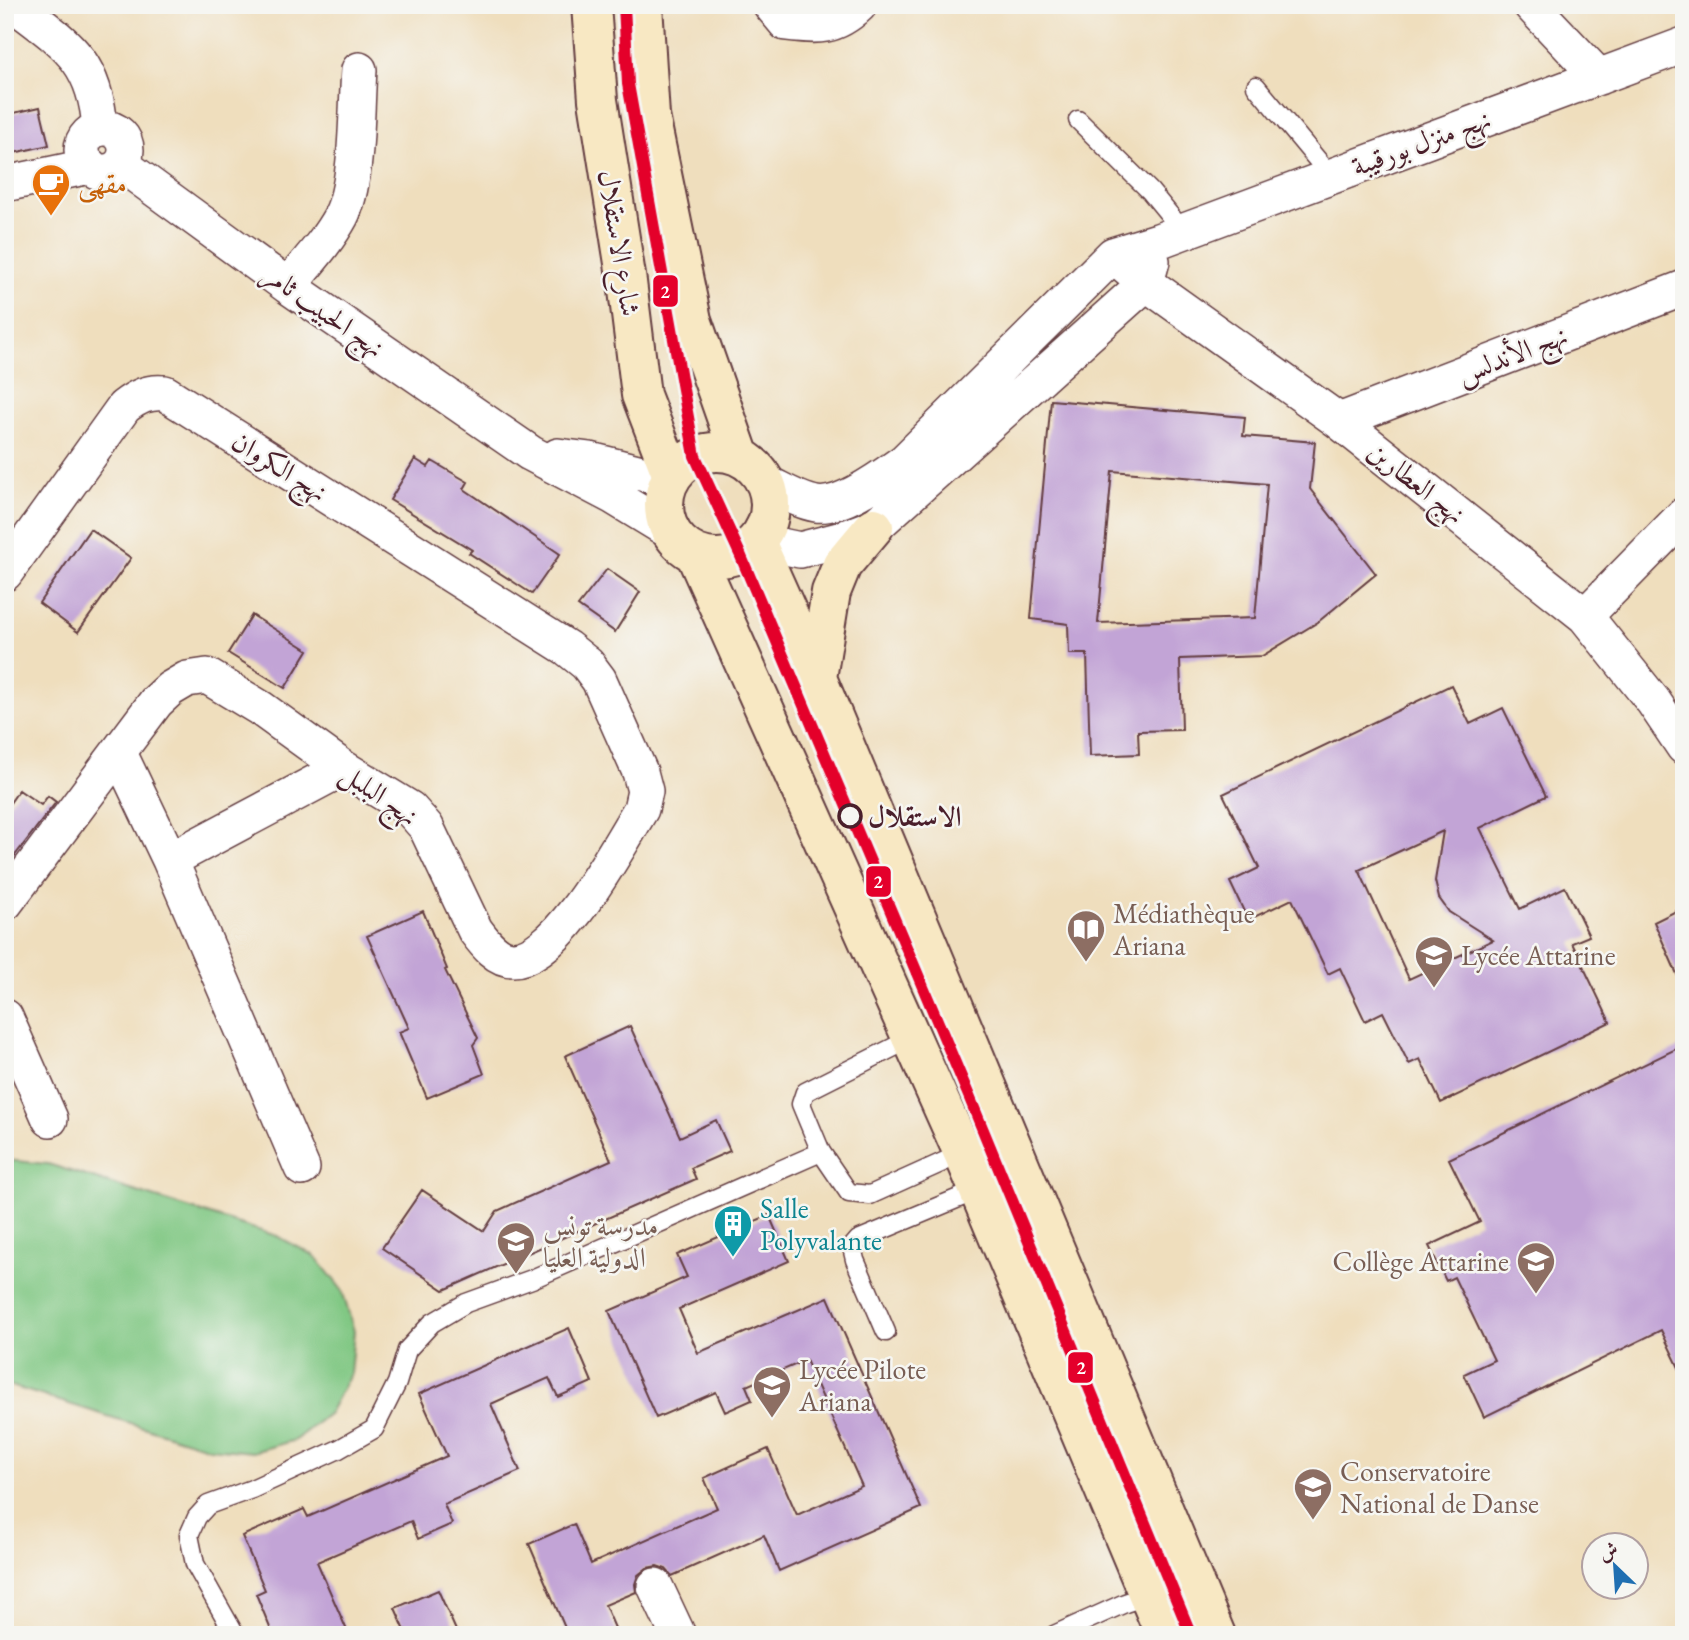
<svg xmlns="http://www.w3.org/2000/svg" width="1689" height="1640" viewBox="0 0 1689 1640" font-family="'EB Garamond',Amiri,serif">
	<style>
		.green { fill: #81c884; stroke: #667458; stroke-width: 2 }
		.building { fill: #c2a4d6; fill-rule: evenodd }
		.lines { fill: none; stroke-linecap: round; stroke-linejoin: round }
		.lane-casing { stroke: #633c41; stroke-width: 21 }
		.street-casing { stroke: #633c41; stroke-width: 38 }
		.secondary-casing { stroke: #633c41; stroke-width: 42 }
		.lane { stroke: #fff; stroke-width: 18 }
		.street { stroke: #fff; stroke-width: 35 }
		.secondary { stroke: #f8e8c3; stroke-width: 38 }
		.rail-1-casing { stroke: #f6f6f2; stroke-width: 18 }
		.rail-1 { stroke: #e4002b; stroke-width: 12 }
		.stop-dot { fill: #f6f6f2; stroke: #4a1f2b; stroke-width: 3.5 }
		.labels { text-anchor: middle; stroke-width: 5; stroke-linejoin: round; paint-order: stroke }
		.street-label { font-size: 28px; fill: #4a1f2b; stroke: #f6f6f2 }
		.food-label { font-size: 28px; fill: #c56008; stroke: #f6f6f2; text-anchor: start }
		.stop-label { font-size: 28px; font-weight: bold; fill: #4a1f2b; stroke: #f6f6f2; text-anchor: start }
		.education-label { font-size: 28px; fill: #785e54; stroke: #f6f6f2; text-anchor: start }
		.culture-label { font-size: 28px; fill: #0d838f; stroke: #f6f6f2; text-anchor: start }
		.line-badge { stroke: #f6f6f2; stroke-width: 2.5 }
		.badge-label { font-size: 19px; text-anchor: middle; font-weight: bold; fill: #fff }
	</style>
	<rect width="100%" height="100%" fill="#f6f6f2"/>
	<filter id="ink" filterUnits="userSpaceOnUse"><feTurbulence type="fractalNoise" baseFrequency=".0143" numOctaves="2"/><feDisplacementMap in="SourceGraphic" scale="14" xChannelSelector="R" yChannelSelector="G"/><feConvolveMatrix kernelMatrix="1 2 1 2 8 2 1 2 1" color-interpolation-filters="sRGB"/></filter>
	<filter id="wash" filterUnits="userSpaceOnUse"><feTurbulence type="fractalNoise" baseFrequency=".00686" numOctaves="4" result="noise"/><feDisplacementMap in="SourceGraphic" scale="28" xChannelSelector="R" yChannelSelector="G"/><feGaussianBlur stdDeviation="1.57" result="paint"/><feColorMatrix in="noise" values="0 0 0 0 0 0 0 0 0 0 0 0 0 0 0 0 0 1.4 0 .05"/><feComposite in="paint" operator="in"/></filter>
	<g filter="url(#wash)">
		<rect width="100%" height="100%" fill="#efdebd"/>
		<path class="green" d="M5 1160 48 1164 277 1236 315 1256 342 1290 354 1331 350 1374 329 1413 295 1440 253 1452 210 1448 5 1384Z"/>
		<g id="blocks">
			<path class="building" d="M40 107 49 145 5 155V115Z
				M1051 400 1245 417 1243 436 1315 442 1310 489 1376 574 1318 622 1262 656 1180 659 1182 730 1138 731 1139 754 1090 756 1087 654H1069L1068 624 1031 619ZM1112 471 1267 484 1255 618 1098 623Z
				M415 459 428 467 432 461 468 482 464 489 560 554 532 594 469 553 472 550 390 500Z
				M90 529 131 558 78 632 39 603Z
				M607 569 640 592 615 632 578 606Z
				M252 615 308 650 285 688 228 653Z
				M1451 685 1470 724 1503 708 1546 796 1480 828 1520 909 1565 887 1589 936 1572 943 1610 1022 1441 1103 1420 1059 1409 1064 1383 1012 1365 1021 1340 968 1328 974 1292 899 1248 920 1230 882 1259 868 1223 794ZM1443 831 1435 881 1439 898 1449 912 1493 940 1409 979 1359 870Z
				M19 790 41 805 48 796 56 802 13 858 5 853V810Z
				M1684 907V990L1654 922Z
				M423 911 447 969 445 970 478 1038 473 1045 484 1074 427 1098 399 1032 409 1028 367 936Z
				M630 1026 680 1137 716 1120 730 1151 691 1168 696 1179 444 1290 382 1248 422 1190 484 1231 497 1211 611 1160 565 1056Z
				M1684 1045V1378L1661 1330 1484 1417 1464 1374 1494 1360 1454 1277 1446 1281 1429 1246 1480 1222 1449 1159Z
				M769 1215 789 1261 679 1309 698 1353 828 1297 921 1508 779 1571 764 1535 672 1576 666 1569 657 1566 647 1568 638 1575 635 1584 636 1592 605 1605 618 1635H568L529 1544 574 1524 591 1564 717 1508 704 1478 768 1449 797 1515 862 1486 806 1360 746 1386 752 1400 725 1412 716 1392 656 1418 609 1311 687 1277 677 1255Z
				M569 1328 592 1382 558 1397 549 1378 491 1404 520 1471 444 1504 452 1524 418 1539 411 1521 317 1562 349 1635H273L256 1594 265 1590 242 1536 304 1509 308 1517 447 1456 419 1394Z
				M438 1590 458 1635H407L395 1608Z"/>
		</g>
	</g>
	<g filter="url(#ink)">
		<use href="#blocks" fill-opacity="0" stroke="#633c41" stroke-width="2"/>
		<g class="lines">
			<g class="lane-casing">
				<path id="lane" d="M1256 86 1330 175
					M1078 120 1150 191 1182 230
					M821 1152 801 1104 805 1092 912 1038
					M886 1332 855 1260 852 1247 858 1240 978 1190
					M235 1635 195 1564 189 1535 197 1517 208 1505 252 1489 339 1449 374 1429 397 1383 407 1350 432 1323 466 1303 532 1279 821 1152 849 1193 870 1195 963 1153
					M1054 1635 1125 1603 1149 1595"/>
			</g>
			<g class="street-casing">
				<path id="street" d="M15 5C66 44 95 60 100 128
					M771 5 786 23C818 27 835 28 859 5
					M1531 5 1599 77
					M82 150a22 22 0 1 1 44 0a22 22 0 1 1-44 0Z
					M121 164 288 286 530 453 614 497 668 530
					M5 184 90 166
					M1113 255 1146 283 1339 421 1585 616 1653 701 1684 747
					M288 286C306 264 327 242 341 216 358 183 356 110 359 70
					M1339 421 1684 288
					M558 456 590 460 669 480
					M764 482C780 489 798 501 816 504 842 508 884 476 905 461L1113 255 1158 241 1684 45
					M757 541 800 550 839 540 874 527 1146 283 1152 261
					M5 573 124 407C137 397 148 391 165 393L567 648 587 664 599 680 640 772 645 791 641 809C618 846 559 959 513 959 496 959 484 942 475 930L426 827 410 809 343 768 260 708 207 676 187 679 170 689 156 702 5 903
					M1585 616 1684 515
					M119 753 170 860 302 1168
					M170 860 343 768
					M5 1017 50 1119
					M655 1586 678 1635"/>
			</g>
			<g class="secondary-casing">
				<path id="secondary" d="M591 5 598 100 627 282 641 395 672 476
					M643 5 650 116 692 320 740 457
					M664 505a53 53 0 1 1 106 0a53 53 0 1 1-106 0Z
					M756 542 817 678 1216 1635
					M696 556 963 1153 1165 1635
					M817 678 831 592 842 565 874 527"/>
			</g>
			<use href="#lane" class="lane"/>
			<use href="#street" class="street"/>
			<use href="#secondary" class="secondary"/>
			<g class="rail-1-casing">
				<path id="rail-1" d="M624 5 628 84 695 456 740 554 969 1096 1191 1635"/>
			</g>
			<use href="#rail-1" class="rail-1"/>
		</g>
	</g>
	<defs>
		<g id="cafe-pin" transform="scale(2.0125)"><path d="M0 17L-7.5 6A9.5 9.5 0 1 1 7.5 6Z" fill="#e8710a" stroke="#f6f6f2"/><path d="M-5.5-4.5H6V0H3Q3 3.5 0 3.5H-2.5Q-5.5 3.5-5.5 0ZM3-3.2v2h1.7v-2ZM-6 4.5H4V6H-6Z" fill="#fff"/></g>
		<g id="library-pin" transform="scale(2.0125)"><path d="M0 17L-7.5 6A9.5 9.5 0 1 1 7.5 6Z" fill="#8d6e63" stroke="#f6f6f2"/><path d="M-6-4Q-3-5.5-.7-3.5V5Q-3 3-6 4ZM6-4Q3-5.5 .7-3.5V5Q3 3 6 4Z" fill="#fff"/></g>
		<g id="school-pin" transform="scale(2.0125)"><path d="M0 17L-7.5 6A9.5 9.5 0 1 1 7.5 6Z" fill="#8d6e63" stroke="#f6f6f2"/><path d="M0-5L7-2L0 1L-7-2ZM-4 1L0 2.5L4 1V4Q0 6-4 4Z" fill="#fff"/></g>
		<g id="building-pin" transform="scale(2.0125)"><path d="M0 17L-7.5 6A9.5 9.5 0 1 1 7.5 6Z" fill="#0f9aa8" stroke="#f6f6f2"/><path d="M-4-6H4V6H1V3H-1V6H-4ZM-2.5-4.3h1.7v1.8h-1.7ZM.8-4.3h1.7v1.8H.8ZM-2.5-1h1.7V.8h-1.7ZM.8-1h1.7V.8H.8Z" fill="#fff"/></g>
	</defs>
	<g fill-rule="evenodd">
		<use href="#cafe-pin" x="51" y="183"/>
		<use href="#library-pin" x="1086" y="929"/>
		<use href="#school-pin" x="1434" y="955"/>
		<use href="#building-pin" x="733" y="1224"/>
		<use href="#school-pin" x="516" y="1241"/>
		<use href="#school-pin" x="1536" y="1261"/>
		<use href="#school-pin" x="772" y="1385"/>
		<use href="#school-pin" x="1313" y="1487"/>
	</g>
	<circle class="stop-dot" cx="850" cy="816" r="11"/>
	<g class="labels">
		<g class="street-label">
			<text transform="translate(1421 142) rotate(-20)" y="10">نهج منزل بورقيبة</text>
			<text transform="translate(620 243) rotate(81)" y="10">شارع الاستقلال</text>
			<text transform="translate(324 310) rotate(35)" y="10">نهج الحبيب ثامر</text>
			<text transform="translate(1512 354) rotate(-21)" y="10">نهج الأندلس</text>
			<text transform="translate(280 466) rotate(32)" y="10">نهج الكروان</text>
			<text transform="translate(1417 482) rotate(38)" y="10">نهج العطارين</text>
			<text transform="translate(380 794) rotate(35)" y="10">نهج البلبل</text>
		</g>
		<g class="food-label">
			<text x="78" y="193">مقهى</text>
		</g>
		<g class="stop-label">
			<text x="868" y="826">الاستقلال</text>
		</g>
		<g class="education-label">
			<text x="1113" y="923">Médiathèque<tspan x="1113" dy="32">Ariana</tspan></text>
			<text x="1461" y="965">Lycée Attarine</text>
			<text x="543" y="1235">مدرسة تونس<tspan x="543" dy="32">الدولية العليا</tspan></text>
			<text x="1509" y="1271" text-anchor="end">Collège Attarine</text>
			<text x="799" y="1379">Lycée Pilote<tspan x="799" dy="32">Ariana</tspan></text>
			<text x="1340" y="1481">Conservatoire<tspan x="1340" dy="32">National de Danse</tspan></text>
		</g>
		<g class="culture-label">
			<text x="760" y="1218">Salle<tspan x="760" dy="32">Polyvalante</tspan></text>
		</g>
	</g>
	<g class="line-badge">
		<rect x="652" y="274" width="27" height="34" rx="7" fill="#e4002b"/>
		<rect x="865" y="865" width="27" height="33" rx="7" fill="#e4002b"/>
		<rect x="1067" y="1351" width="27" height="33" rx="7" fill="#e4002b"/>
	</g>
	<g class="badge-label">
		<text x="665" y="298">2</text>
		<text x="878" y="888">2</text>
		<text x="1081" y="1374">2</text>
	</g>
	<rect width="1689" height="1640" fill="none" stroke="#f6f6f2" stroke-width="28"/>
	<g transform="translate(1615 1566) rotate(335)"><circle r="33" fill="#f6f6f2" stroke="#b1a0a2" stroke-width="2"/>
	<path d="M0-5L12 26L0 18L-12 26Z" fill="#1f6fb2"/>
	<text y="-10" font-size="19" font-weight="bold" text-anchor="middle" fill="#4a1f2b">ش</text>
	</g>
</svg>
